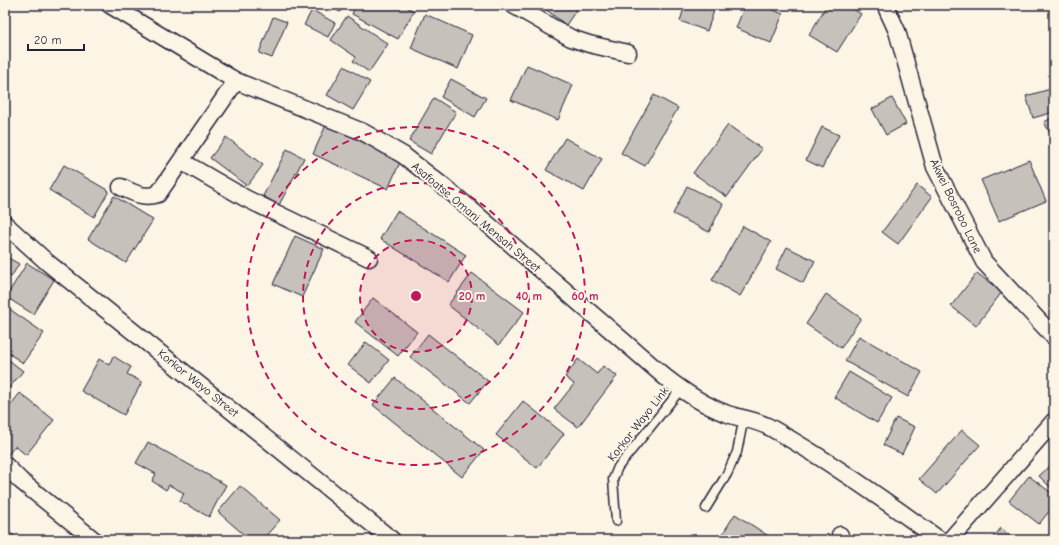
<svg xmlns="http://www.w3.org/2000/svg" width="1059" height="545" viewBox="0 0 1059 545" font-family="'Comic Neue',sans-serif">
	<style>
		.building { fill: #c6c1bb; stroke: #22223b }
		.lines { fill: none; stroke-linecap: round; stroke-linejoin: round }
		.lane-casing { stroke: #22223b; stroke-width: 11 }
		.street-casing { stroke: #22223b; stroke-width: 19 }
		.lane { stroke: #fcf5e5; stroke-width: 8 }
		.street { stroke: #fcf5e5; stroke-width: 16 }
		.ring { fill: none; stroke: #c2185b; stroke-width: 2; stroke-dasharray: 7 5 }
		.labels { text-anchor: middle; stroke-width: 4; stroke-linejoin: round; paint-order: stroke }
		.street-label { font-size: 12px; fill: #22223b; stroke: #fcf5e5 }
		.centre { fill: #c2185b; stroke: #fcf5e5; stroke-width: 2 }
		.ring-label { font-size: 12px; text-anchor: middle; font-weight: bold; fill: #c2185b; stroke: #fcf5e5; stroke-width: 4; stroke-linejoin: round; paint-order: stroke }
	</style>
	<rect width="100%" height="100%" fill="#fcf5e5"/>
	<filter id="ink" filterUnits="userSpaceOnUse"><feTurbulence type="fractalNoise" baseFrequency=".025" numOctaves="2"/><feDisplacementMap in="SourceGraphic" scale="8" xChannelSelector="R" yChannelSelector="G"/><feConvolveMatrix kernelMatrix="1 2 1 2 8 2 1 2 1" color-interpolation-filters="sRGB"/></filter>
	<g filter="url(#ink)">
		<path class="building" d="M327 5H344L340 12Z
			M356 5H403L414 11 398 39 352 14Z
			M540 5H577L579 6 566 25Z
			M685 5H716L707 31 680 21Z
			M745 5H762L783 14 771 43 736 28Z
			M827 5H847L861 14 837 52 809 35Z
			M312 10 335 23 328 37 304 25Z
			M425 14 472 35 458 69 411 48Z
			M347 16 388 44 369 72 353 61 356 57 331 40Z
			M273 17 287 22 272 58 259 53Z
			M527 65 573 85 558 120 511 100Z
			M344 66 370 82 353 110 327 95Z
			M451 79 486 98 475 117 441 97Z
			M1054 88V112L1033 118 1026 96Z
			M654 95 678 108 645 166 621 153Z
			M434 98 456 112 431 154 409 141Z
			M892 98 906 124 886 135 872 109Z
			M1054 117V141L1044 122Z
			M326 125 401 160 388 189 313 154Z
			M728 125 762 149 727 197 693 173Z
			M822 127 839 135 822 168 806 160Z
			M226 137 263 165 247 186 210 158Z
			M565 138 602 159 584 191 546 170Z
			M287 149 304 158 279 205 263 196Z
			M1029 160 1046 201 999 221 981 180Z
			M64 165 109 191 94 217 49 190Z
			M917 185 932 197 898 244 882 232Z
			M687 186 723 204 709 232 673 214Z
			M114 196 153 220 126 263 88 239Z
			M397 211 466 255 449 282 380 239Z
			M743 226 771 242 740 296 712 280Z
			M295 236 324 249 302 297 273 284Z
			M787 247 815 261 803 283 776 269Z
			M5 256 19 264 11 277 5 273Z
			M27 263 54 280 33 314 6 297Z
			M472 273 524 312 499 345 448 305Z
			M977 273 1002 292 976 326 951 306Z
			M826 294 861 318 841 348 806 324Z
			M373 298 417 332 398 356 355 322Z
			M5 306 44 333 23 363 5 351Z
			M428 334 488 381 470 403 410 357Z
			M859 336 922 372 908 397 845 361Z
			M366 342 389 360 371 383 348 365Z
			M113 356 131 367 127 374 142 382 124 415 81 391 99 359 109 365Z
			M5 357 23 371 5 393Z
			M578 359 597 374 603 366 617 376 578 427 554 409 574 384 565 377Z
			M849 372 892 398 877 423 834 397Z
			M395 378 484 450 462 477 373 405Z
			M20 393 54 420 26 455 15 446 6 457 5 412Z
			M523 401 564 434 537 468 496 435Z
			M896 418 915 427 902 454 883 445Z
			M962 430 980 445 937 494 919 479Z
			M148 442 226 485 209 517 180 501 184 493 169 485 166 490 152 481 156 474 136 463Z
			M1051 465 1054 468V491L1039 476Z
			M1029 476 1054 495V511L1051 509 1039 524 1009 501Z
			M240 486 280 520 262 540H250L218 512Z
			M735 514 773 539 772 540H723L720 538Z
			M1001 528 1015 540H991Z
			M5 529 19 540H5Z"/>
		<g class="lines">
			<g class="lane-casing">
				<path id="lane" d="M706 508 727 474 737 452 744 417
					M616 521 613 479 618 467 681 389"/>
			</g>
			<g class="street-casing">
				<path id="street" d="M110 5 236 81 363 132 403 155 453 194 665 377C683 391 703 405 725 413 740 419 755 419 771 428 830 461 885 501 940 540
					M513 5 571 38 589 44 628 53
					M885 5 897 31 935 167 984 262 1054 337
					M181 161 245 198 369 258
					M121 187C134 193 144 199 158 194L236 81
					M5 224 48 263 392 540
					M5 465 21 481 94 540
					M840 540V535
					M950 540 1054 421"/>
			</g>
			<use href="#lane" class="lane"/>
			<use href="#street" class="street"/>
		</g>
	</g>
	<circle cx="416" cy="296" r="56" fill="#c2185b" fill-opacity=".12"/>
	<g class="ring">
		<circle cx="416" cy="296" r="56"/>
		<circle cx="416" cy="296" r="113"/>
		<circle cx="416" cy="296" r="169"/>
	</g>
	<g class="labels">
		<g class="street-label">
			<text transform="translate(956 206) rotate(64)" y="4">Akwei Bosrobo Lane</text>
			<text transform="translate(476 217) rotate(40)" y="4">Asafoatse Omani Mensah Street</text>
			<text transform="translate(198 383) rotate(39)" y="4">Korkor Wayo Street</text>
			<text transform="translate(638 424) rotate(-52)" y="4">Korkor Wayo Link</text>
		</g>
	</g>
	<circle cx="416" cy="296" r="6" class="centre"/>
	<g class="ring-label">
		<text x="472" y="300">20 m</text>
		<text x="529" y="300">40 m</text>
		<text x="585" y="300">60 m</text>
	</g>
	<rect width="1059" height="545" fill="none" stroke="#fcf5e5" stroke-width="20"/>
	<rect x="10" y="10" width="1039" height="525" fill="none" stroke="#22223b" stroke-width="1.5" filter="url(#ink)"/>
	<path d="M28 44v6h56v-6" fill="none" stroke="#22223b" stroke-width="2"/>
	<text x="34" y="44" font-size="12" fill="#22223b" stroke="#fcf5e5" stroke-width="3" paint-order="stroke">20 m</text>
</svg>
